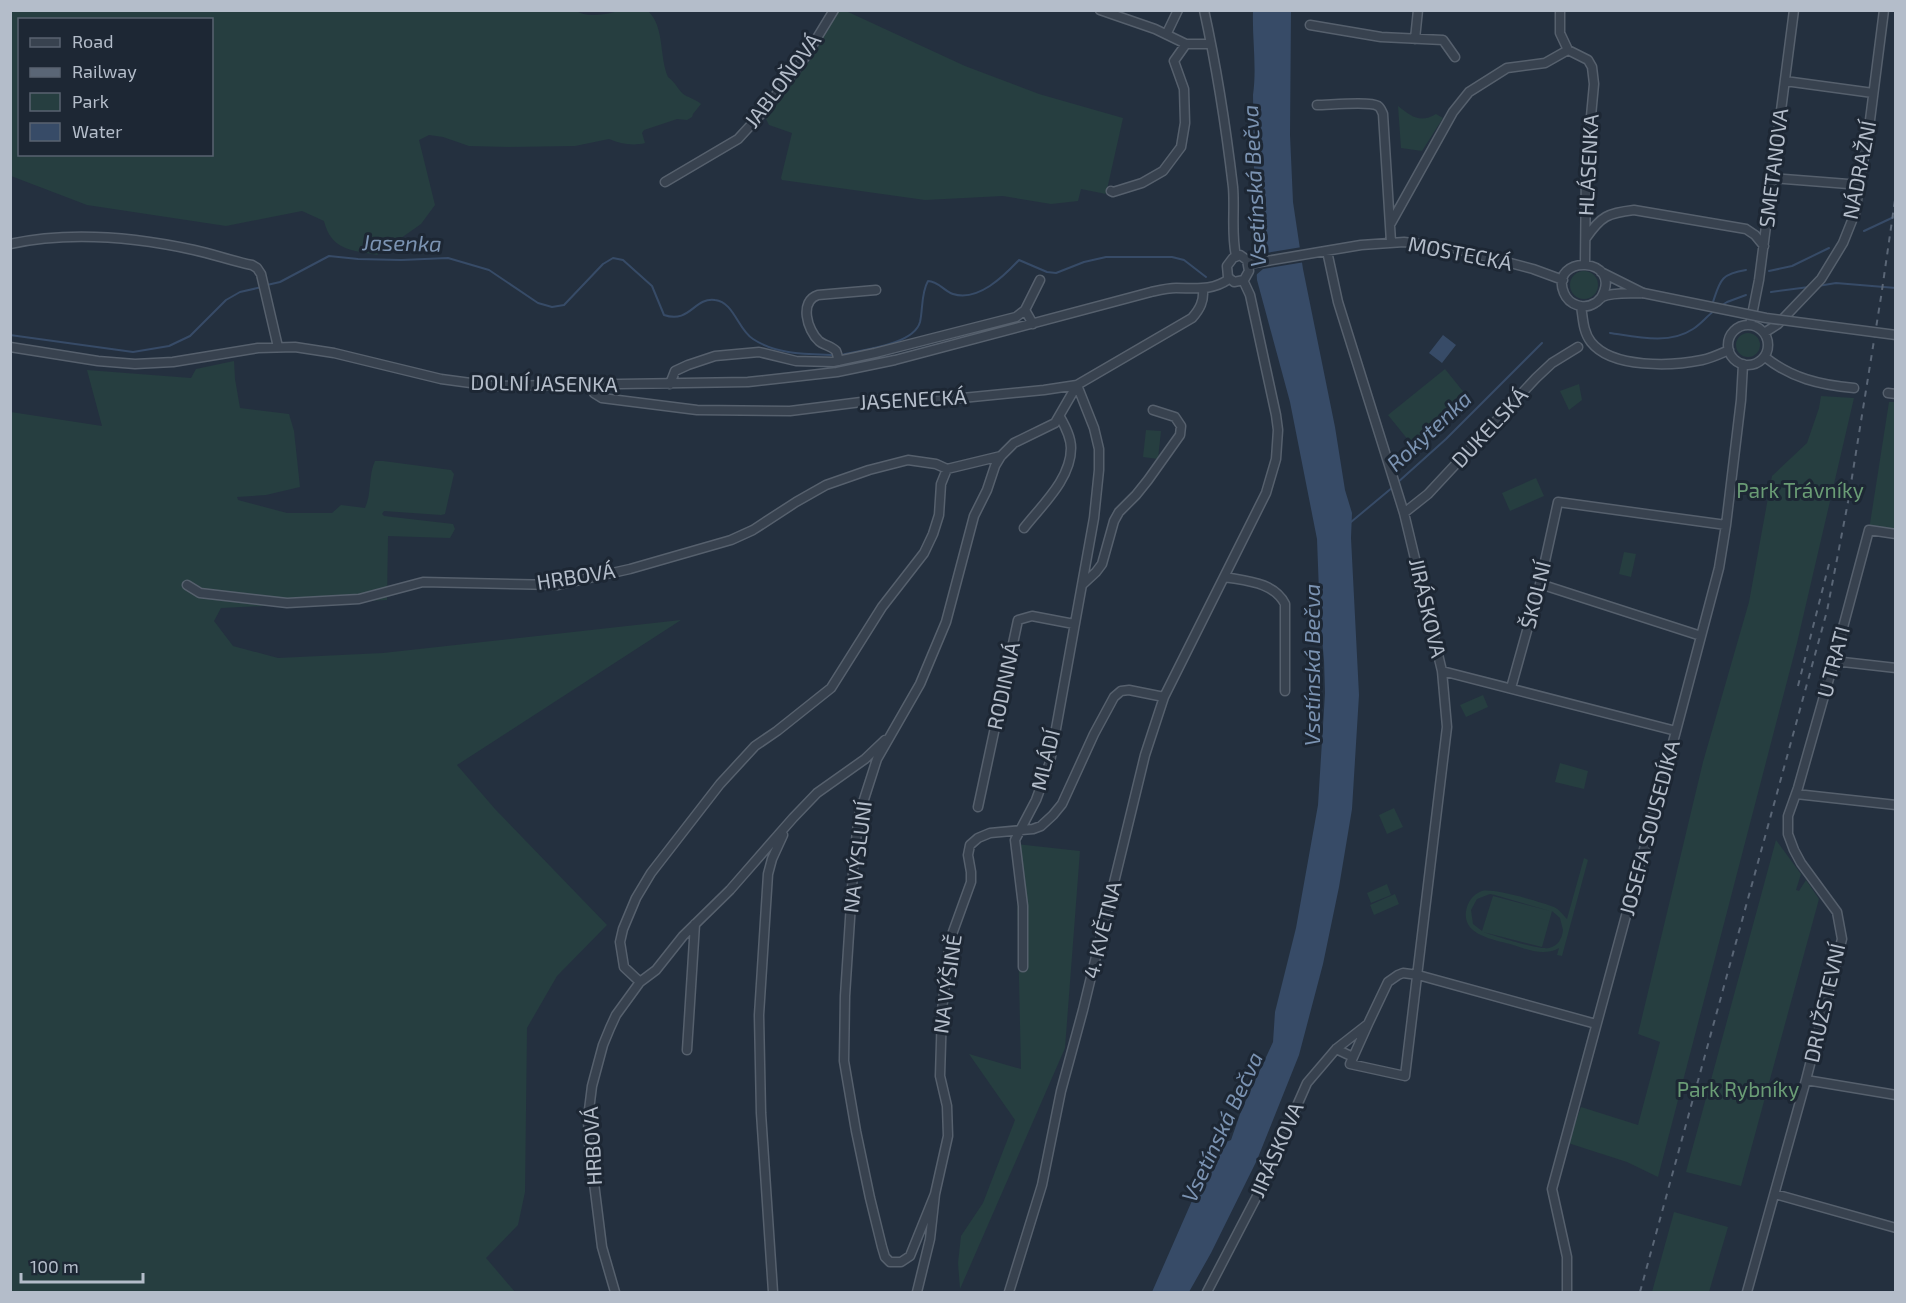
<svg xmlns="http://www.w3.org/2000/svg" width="1906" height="1303" viewBox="0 0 1906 1303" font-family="'Exo 2',sans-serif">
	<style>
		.green { fill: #263e40; fill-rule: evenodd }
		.water { fill: #374b67 }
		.pier { fill: #24303f }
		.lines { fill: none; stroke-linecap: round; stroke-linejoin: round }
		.stream { stroke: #374b67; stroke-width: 2 }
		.minor-casing { stroke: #56606d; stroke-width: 11 }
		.minor { stroke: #38424f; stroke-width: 8 }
		.rail { stroke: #5a6676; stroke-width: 2; stroke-dasharray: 6 6; stroke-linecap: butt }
		.minor-bridge-casing { stroke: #56606d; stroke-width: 11; stroke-linecap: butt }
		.minor-bridge { stroke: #38424f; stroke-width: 8 }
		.labels { text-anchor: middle; stroke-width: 6; stroke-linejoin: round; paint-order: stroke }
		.street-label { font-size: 21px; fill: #b4bdca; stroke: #1d2734 }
		.park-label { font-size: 21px; fill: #6a9c75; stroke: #1d2734 }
		.water-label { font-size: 22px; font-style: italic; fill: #7b93b2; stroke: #1d2734 }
	</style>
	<rect width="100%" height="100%" fill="#24303f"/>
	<path class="green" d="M574 10C589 19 607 14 623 10 630 9 640 10 648 11 665 27 659 57 668 77 675 82 677 88 682 93 688 98 696 99 701 104L693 114 692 117 687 120 677 119 644 130 642 133 645 143C634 146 620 144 609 139L575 146 509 147 469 146 443 137 429 135 419 140 435 205 421 224 377 255C351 250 331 250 324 221L302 211 226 226 87 205 11 176V11ZM20 20H212V154H20Z
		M839 10 846 11 965 66 1039 94 1123 118 1106 194 1081 189 1078 201 1051 204 1003 196 925 200 782 180 781 178 792 133 769 125 766 119 811 59Z
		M1398 106C1411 116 1420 124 1436 114L1443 118 1422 151 1401 148Z
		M1570 285a14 14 0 1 1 28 0a14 14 0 1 1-28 0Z
		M1736 345a12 12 0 1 1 24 0a12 12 0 1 1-24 0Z
		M234 361 235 379 240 408 289 414 294 431 300 487 266 495 237 497 238 500 287 513H332L341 505 365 508C372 493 368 476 375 461H383L451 470 454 474 445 514 441 515 384 511 382 514 384 516 453 524 455 529 450 538 388 536 387 600 221 608 214 621 233 646 278 658 383 653 681 620 457 765 495 809 607 925 557 976 527 1028 525 1192 518 1225 486 1258 515 1292H11V412L102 426 87 370 191 378 196 369Z
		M1445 369 1470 400 1413 446 1388 415Z
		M1579 384 1582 400 1569 410 1560 391Z
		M1821 396 1854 398 1797 643 1658 1177 1627 1162 1568 1143 1581 1107 1638 1125 1660 1042 1638 1034 1703 762 1749 602 1772 476 1807 443 1819 408Z
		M1889 402H1895V533L1869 530Z
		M1146 430 1161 431 1158 459 1143 457Z
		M1536 478 1544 496 1510 511 1502 493Z
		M1624 552 1636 554 1631 577 1619 574Z
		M1483 695 1488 707 1466 717 1460 705Z
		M1560 763 1588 771 1584 789 1555 782Z
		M1394 808 1403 827 1387 834 1379 815Z
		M1776 840 1801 874 1796 890 1799 891 1806 880 1819 899 1741 1186 1686 1172Z
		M1016 844 1080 851 1065 1048 960 1289 958 1263 961 1236 983 1203 1015 1120 969 1054 1021 1069Z
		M1584 858 1588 860 1562 956 1557 955 1559 948C1543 957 1526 949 1510 944 1491 939 1459 934 1467 907 1469 900 1474 894 1482 891 1493 888 1542 902 1554 907 1560 910 1563 915 1567 919ZM1490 894 1495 895 1550 911 1493 896 1482 931 1473 924 1471 910 1477 899ZM1552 911 1560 918 1563 930C1562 939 1558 946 1549 948 1538 950 1495 936 1483 932L1542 947Z
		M1387 884 1391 895 1371 903 1367 893Z
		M1395 894 1399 904 1374 915 1370 905Z
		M1674 1212 1728 1227 1709 1292H1652Z"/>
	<path class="water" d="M1253 11H1291L1290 135 1293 202 1303 269 1335 427 1345 490 1352 513 1351 538 1359 695 1352 809 1339 887 1323 964 1299 1055 1257 1160 1211 1253 1189 1292H1152L1216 1146 1231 1140 1241 1111 1273 1042 1275 1012 1296 928 1318 805 1325 693 1324 661 1320 615 1323 604 1319 592 1317 539 1290 402 1257 280 1255 242 1253 95C1257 67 1252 38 1253 11Z
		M1443 335 1456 345 1442 363 1429 353Z"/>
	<path class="pier" d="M1302 247 1305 262 1263 269 1256 275 1252 252 1260 254Z"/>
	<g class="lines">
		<path class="stream" d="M1864 231 1896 216
			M1769 271 1792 266 1829 248
			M267 285 280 282 329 256 358 259 401 260 448 258 489 270 538 303 552 307 564 305 603 264 613 258 623 260 652 286 664 315C690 324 694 297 715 300 734 302 738 330 753 339 777 355 808 354 835 355
			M1818 286 1836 283 1896 288
			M1771 292 1809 287
			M1712 305C1720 282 1719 274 1746 270
			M1721 306 1727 302 1746 295
			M1610 333C1637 337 1669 345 1693 329 1701 324 1707 316 1714 311
			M10 335 133 352 169 346 190 336 226 300 240 292 262 287
			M841 355C861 350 914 345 920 322 923 309 921 293 928 281 938 281 944 291 953 294 978 302 1004 276 1019 260L1047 272 1056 273 1084 262 1106 257H1172L1184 260 1206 277
			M1397 483 1446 439 1542 343
			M1351 522 1393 487"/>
		<g class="minor-casing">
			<path id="minor" d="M1100 10 1155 29 1186 44H1211
				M1204 10C1217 69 1226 128 1233 187 1235 210 1231 233 1236 256
				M1560 10V33L1568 50
				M1310 25 1381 37 1443 40 1455 57
				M1167 33 1178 10
				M1415 39 1418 10
				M1568 50 1588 60 1592 67 1594 84 1586 170 1585 264
				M1785 81 1873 93
				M1317 105C1329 105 1370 101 1378 106 1381 108 1382 112 1383 114L1391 242
				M1772 178 1861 185
				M665 182 738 139 761 114 806 56 834 10
				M1111 191 1113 192 1142 183 1163 171 1181 147 1185 123 1184 89 1174 61 1186 44
				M1391 223 1453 112 1469 92 1507 68 1545 63 1568 50
				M1586 238C1601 216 1608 213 1634 210L1746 229 1755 235 1764 246
				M10 244C70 231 134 237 194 250 213 254 232 261 252 265L257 268 261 274 278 347
				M1327 251 1338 302 1404 513 1442 671 1447 727 1405 1076 1350 1064 1368 1024
				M1240 255 1247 260 1249 271 1244 280 1234 282 1228 277 1227 266 1233 258Z
				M1249 264 1361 245 1404 242 1453 248 1533 269 1563 280
				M1601 272 1643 293
				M1601 298C1625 256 1548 254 1564 293 1569 305 1584 310 1595 303 1598 302 1599 299 1602 297 1613 292 1631 294 1643 293
				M1581 306C1583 318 1583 332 1591 342 1612 369 1673 366 1702 360 1712 358 1720 354 1729 350
				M1025 310 1040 280
				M1750 325 1759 280 1794 10
				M1728 345a20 20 0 1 1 40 0a20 20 0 1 1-40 0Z
				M1764 333 1778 324 1821 279 1843 243 1855 213 1870 120 1884 10
				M10 347 98 361 135 364 173 362 258 348 295 347 334 353 441 379 493 386 748 382 837 372 895 360 1151 292C1160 290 1168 288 1176 288 1196 288 1212 291 1229 279
				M1765 357C1791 378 1820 385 1854 388
				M839 361C838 358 837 353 836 351 832 346 823 345 819 341 807 330 799 301 818 295L876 290
				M670 384 675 371 688 365 715 356 759 352 796 361 833 362 875 353 1016 317 1025 310 1033 324
				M590 385 594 393 602 398 697 410 790 411 885 399 932 401 1044 390 1077 385 1192 318C1200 309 1204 301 1203 289
				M1888 393 1896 394
				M1404 513 1428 494 1536 378 1552 363 1578 347
				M1024 528C1042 505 1071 479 1071 448 1071 437 1065 426 1060 417
				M1225 577C1246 581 1274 582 1285 604V691
				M1540 584 1701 636
				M187 585 200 593 287 603 359 599 423 582 558 585 630 569 731 540 753 530 796 502 826 485 869 470 908 460 936 464 947 469
				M1082 585 1096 572 1102 564 1114 521 1119 512 1136 495 1148 480 1180 435 1181 426 1175 417 1153 410
				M1834 661 1896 668
				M1442 671 1676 731
				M1511 688 1540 584 1558 502 1726 525
				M1796 794 1896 805
				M978 807 1018 620 1032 616 1074 624
				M1023 967V906L1015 840 1036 800 1050 762 1094 518 1099 470V449L1094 428 1077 385
				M640 982 624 967 620 942 623 929 636 898 651 873 720 784 755 746 777 731 831 688 882 607 924 553 933 534 939 515 941 484 947 469 1001 456
				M1336 1049 1353 1057
				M687 1050 695 924
				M1806 1080 1896 1095
				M935 1194 910 1256 901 1262H890L885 1257 882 1247 870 1198 856 1131 844 1061 845 996 854 857 859 815 877 759 920 684 946 622 974 516 987 490 995 466 1001 456 1014 443 1055 423 1077 385
				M1775 1194 1896 1228
				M615 1292 602 1247 589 1143 588 1118 592 1086 603 1045 610 1028 616 1015 640 982 656 970 683 936 730 890 793 818 817 793 865 759 885 740
				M773 1292 761 1113 759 1015 768 874 772 859 783 835
				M917 1292 930 1239 935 1194 948 1136 947 1106 940 1076 942 1010 950 940 971 882V872L968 855 970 845 978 838 990 833 1033 829 1041 826 1053 815 1062 804 1094 734 1114 697 1121 691 1129 690 1164 697
				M1009 1292 1042 1185 1061 1091 1083 1010 1145 755 1164 697 1266 493 1276 459 1278 430 1276 415 1250 295 1243 280
				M1207 1292 1257 1196 1307 1083 1336 1049 1368 1024 1388 982 1398 975 1403 973 1418 975 1596 1024
				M1567 1292V1257L1552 1189 1676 731 1719 568 1726 525 1741 400 1743 364
				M1747 1292 1806 1080 1842 939 1837 912 1801 863 1794 850 1788 834V816L1798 788 1834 661 1869 530 1896 534"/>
		</g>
		<use href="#minor" class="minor"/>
		<path class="rail" d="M1798 686 1829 564
			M1640 1292 1827 611 1848 502 1881 297 1896 193"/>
		<g class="minor-bridge-casing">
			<path id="minor-bridge" d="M1643 293 1766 318 1896 335"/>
		</g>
		<use href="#minor-bridge" class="minor-bridge"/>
	</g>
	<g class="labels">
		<g class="street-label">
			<text transform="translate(783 81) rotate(-53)" y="7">JABLOŇOVÁ</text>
			<text transform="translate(1589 165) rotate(-87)" y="7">HLÁSENKA</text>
			<text transform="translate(1774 168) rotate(-83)" y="7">SMETANOVA</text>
			<text transform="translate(1860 170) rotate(-79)" y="7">NÁDRAŽNÍ</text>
			<text transform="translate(1460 254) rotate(11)" y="7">MOSTECKÁ</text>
			<text transform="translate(544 384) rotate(1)" y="7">DOLNÍ JASENKA</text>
			<text transform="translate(913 400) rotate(-3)" y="7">JASENECKÁ</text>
			<text transform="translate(1490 428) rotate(-47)" y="7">DUKELSKÁ</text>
			<text transform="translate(576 577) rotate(-9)" y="7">HRBOVÁ</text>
			<text transform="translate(1536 595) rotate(-76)" y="7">ŠKOLNÍ</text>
			<text transform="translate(1427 608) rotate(77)" y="7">JIRÁSKOVA</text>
			<text transform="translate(1834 662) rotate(-75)" y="7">U TRATI</text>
			<text transform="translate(1004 686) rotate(-78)" y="7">RODINNÁ</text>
			<text transform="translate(1046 760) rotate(-76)" y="7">MLÁDÍ</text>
			<text transform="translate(1650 828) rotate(-75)" y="7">JOSEFA SOUSEDÍKA</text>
			<text transform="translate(858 857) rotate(-83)" y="7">NA VÝSLUNÍ</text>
			<text transform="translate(1103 930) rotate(-76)" y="7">4. KVĚTNA</text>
			<text transform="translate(948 984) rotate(-82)" y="7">NA VÝŠINĚ</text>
			<text transform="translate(1825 1003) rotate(-77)" y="7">DRUŽSTEVNÍ</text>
			<text transform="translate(593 1146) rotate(-93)" y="7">HRBOVÁ</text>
			<text transform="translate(1277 1150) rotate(-66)" y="7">JIRÁSKOVA</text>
		</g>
		<g class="park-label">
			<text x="1800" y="498">Park Trávníky</text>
			<text x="1738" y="1097">Park Rybníky</text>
		</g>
		<g class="water-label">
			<text transform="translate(1254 186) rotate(-93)" y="8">Vsetínská Bečva</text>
			<text transform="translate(402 243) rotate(1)" y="8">Jasenka</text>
			<text transform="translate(1429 431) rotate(-43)" y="8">Rokytenka</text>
			<text transform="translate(1312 665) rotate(-90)" y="8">Vsetínská Bečva</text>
			<text transform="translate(1222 1127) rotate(-65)" y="8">Vsetínská Bečva</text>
		</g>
	</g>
	<rect width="1906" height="1303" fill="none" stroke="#b4bdca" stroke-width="24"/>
	<rect x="18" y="18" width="195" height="138" fill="#1d2734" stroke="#596370" stroke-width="1.5"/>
	<rect x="30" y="38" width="30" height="9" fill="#38424f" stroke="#596370" stroke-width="1.5"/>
	<text x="72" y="48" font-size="18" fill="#b4bdca">Road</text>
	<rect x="30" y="68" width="30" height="9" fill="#5a6676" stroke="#596370" stroke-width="1.5"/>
	<text x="72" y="78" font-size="18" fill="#b4bdca">Railway</text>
	<rect x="30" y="93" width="30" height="18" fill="#263e40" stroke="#596370" stroke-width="1.5"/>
	<text x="72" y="108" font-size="18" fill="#b4bdca">Park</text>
	<rect x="30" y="123" width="30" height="18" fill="#374b67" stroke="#596370" stroke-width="1.5"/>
	<text x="72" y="138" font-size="18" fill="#b4bdca">Water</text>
	<path d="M21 1273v9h122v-9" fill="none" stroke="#b4bdca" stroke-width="3"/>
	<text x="30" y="1273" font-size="18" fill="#b4bdca" stroke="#1d2734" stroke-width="4.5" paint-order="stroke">100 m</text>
</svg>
